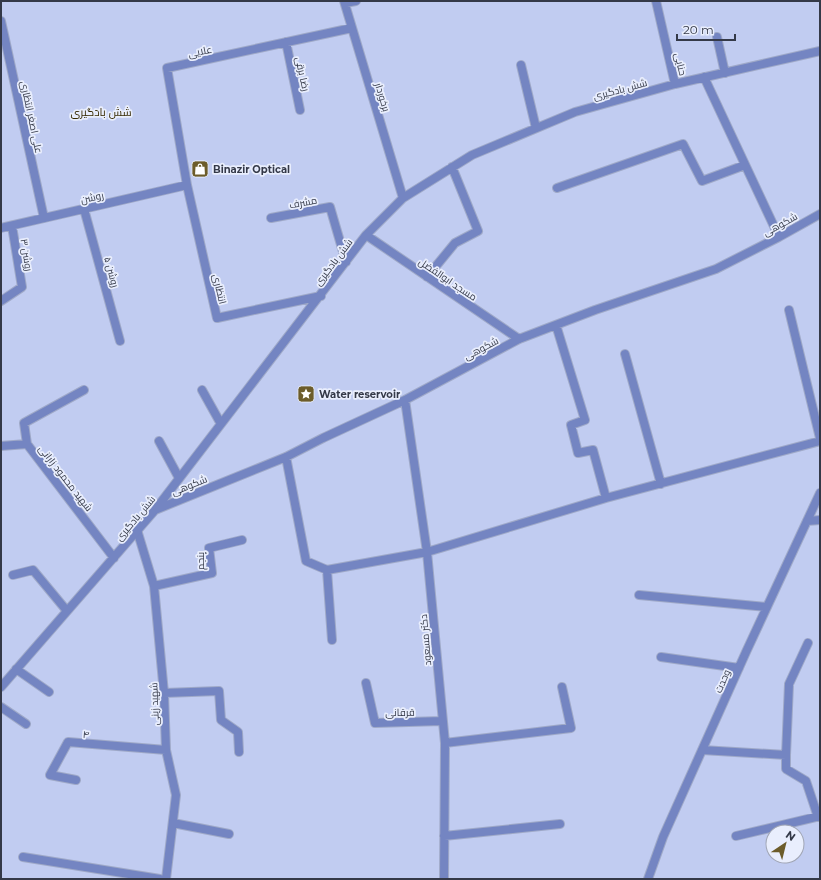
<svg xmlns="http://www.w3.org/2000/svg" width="821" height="880" viewBox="0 0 821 880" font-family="Montserrat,Cairo,sans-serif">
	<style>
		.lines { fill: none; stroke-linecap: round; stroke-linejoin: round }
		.lane-casing { stroke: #9fa9c8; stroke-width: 10 }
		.street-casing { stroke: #9fa9c8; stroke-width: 10 }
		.lane { stroke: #7485c2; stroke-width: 8 }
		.street { stroke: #7485c2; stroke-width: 8 }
		.labels { text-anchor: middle; stroke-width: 3.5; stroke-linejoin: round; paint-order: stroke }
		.street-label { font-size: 10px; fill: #343948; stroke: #e9eefd }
		.poi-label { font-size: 10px; font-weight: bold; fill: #343948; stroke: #e9eefd; text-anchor: start }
		.neighbourhood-label { font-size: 11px; fill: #362900; stroke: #e9eefd }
	</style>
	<rect width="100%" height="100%" fill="#c1ccf1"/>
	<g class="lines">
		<g class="lane-casing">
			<path id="lane" d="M137 530 154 586 164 693 166 750 176 795 166 879
				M154 586 212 573 209 548 242 540
				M164 693 219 691 221 720 238 732 239 752
				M76 780 50 775 68 742 166 750
				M173 823 229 834
				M23 857 160 879"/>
		</g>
		<g class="street-casing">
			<path id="street" d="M344 1 403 198
				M656 1 675 84
				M345 3 356 1
				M1 21 44 218
				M717 37 725 73
				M286 42 300 110
				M521 65 536 128
				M704 77 779 237
				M557 188 683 144 702 181 745 165
				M84 209 120 341
				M271 218 330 207 346 262
				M1 228 187 185
				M366 235 519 339
				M427 277 455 243 478 231 452 167
				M321 296 217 318 187 185 167 68 352 28
				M1 301 22 287 12 226
				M789 310 820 438
				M556 325 585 420 571 425 578 453 593 450 606 498
				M625 354 661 484
				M84 390 24 423 27 444 114 558
				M202 390 221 424
				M405 400 427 552 445 743 444 879
				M159 441 179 478
				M1 446 27 444
				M286 457 306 561 327 570 427 552 606 498 820 441
				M155 510 286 457 323 438 405 400 519 339 595 310 716 269 779 237 820 214
				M807 521 820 520
				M327 570 332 640
				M13 575 33 570 67 611
				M639 595 767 607
				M661 657 739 668
				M16 669 49 692
				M366 683 375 723 442 721
				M1 687 155 510 366 235 403 198 472 155 575 112 675 84 820 51
				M1 707 26 724
				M445 743 571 728 562 687
				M702 750 786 755V769L806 781 818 817
				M786 755 789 684 808 643
				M444 836 560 824
				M736 836 820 816
				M648 879 663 837 746 652 820 493"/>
		</g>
		<use href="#lane" class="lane"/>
		<use href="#street" class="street"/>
	</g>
	<defs>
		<g id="shop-square" transform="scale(0.9)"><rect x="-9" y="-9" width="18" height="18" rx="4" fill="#6c5c2a" stroke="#e9eefd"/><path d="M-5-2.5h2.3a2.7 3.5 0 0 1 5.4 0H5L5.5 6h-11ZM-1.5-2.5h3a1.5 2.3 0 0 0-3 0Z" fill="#fff"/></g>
		<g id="sight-square" transform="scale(0.9)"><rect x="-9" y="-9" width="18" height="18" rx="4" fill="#6c5c2a" stroke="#e9eefd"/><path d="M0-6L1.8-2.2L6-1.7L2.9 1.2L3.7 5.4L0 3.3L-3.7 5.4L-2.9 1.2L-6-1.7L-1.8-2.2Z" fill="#fff"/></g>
	</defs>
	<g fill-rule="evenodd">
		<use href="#shop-square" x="200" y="169"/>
		<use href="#sight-square" x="306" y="394"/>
	</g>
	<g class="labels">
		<g class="street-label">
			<text transform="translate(200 51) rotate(-12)" y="4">علایی</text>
			<text transform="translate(681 64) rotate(77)" y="4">حنایی</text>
			<text transform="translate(303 74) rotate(78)" y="4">رضا برقی</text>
			<text transform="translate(620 89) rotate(-15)" y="4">شش بادگیری</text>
			<text transform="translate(383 97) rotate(73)" y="4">برخوردار</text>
			<text transform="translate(32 117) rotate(78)" y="4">علی اصغر انتظاری</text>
			<text transform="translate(92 197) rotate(-13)" y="4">روشن</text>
			<text transform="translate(303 202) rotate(-11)" y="4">مشرف</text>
			<text transform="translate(780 224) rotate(-29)" y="4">شکوهی</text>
			<text transform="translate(27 255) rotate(81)" y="4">روشن ۳</text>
			<text transform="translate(333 262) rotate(-53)" y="4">شش بادگیری</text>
			<text transform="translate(112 272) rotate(75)" y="4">روشن ۵</text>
			<text transform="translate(448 279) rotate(34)" y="4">مسجد ابوالفضل</text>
			<text transform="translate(220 289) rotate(77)" y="4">انتظاری</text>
			<text transform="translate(481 348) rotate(-28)" y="4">شکوهی</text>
			<text transform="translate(66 478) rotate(52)" y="4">شهید محمود زارانی</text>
			<text transform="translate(189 485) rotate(-22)" y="4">شکوهی</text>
			<text transform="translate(135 518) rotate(-50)" y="4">شش بادگیری</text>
			<text transform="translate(200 561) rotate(-90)" y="4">پنجم</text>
			<text transform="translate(425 640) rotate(-95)" y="4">دکتر مسعود</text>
			<text transform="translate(722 681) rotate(-66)" y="4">وحدت</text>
			<text transform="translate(154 704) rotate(-92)" y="4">شهید زینی</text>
			<text transform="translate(400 712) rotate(-1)" y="4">قرقانی</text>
			<text transform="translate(86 734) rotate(4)" y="4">۴</text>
		</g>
		<g class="poi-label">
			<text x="213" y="173">Binazir Optical</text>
			<text x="319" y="398">Water reservoir</text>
		</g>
		<g class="neighbourhood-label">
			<text x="101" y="116">شش بادگیری</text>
		</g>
	</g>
	<rect width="821" height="880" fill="none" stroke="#343948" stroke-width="4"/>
	<g transform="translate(785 844) rotate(35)"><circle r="19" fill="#e9eefd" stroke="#a1a6b5"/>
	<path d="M0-3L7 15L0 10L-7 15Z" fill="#6c5c2a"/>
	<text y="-6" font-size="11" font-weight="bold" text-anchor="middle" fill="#343948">N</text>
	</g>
	<path d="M677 34v6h58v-6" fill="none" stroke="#343948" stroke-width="2"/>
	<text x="683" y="34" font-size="12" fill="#343948" stroke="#e9eefd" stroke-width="3" paint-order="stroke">20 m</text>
</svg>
